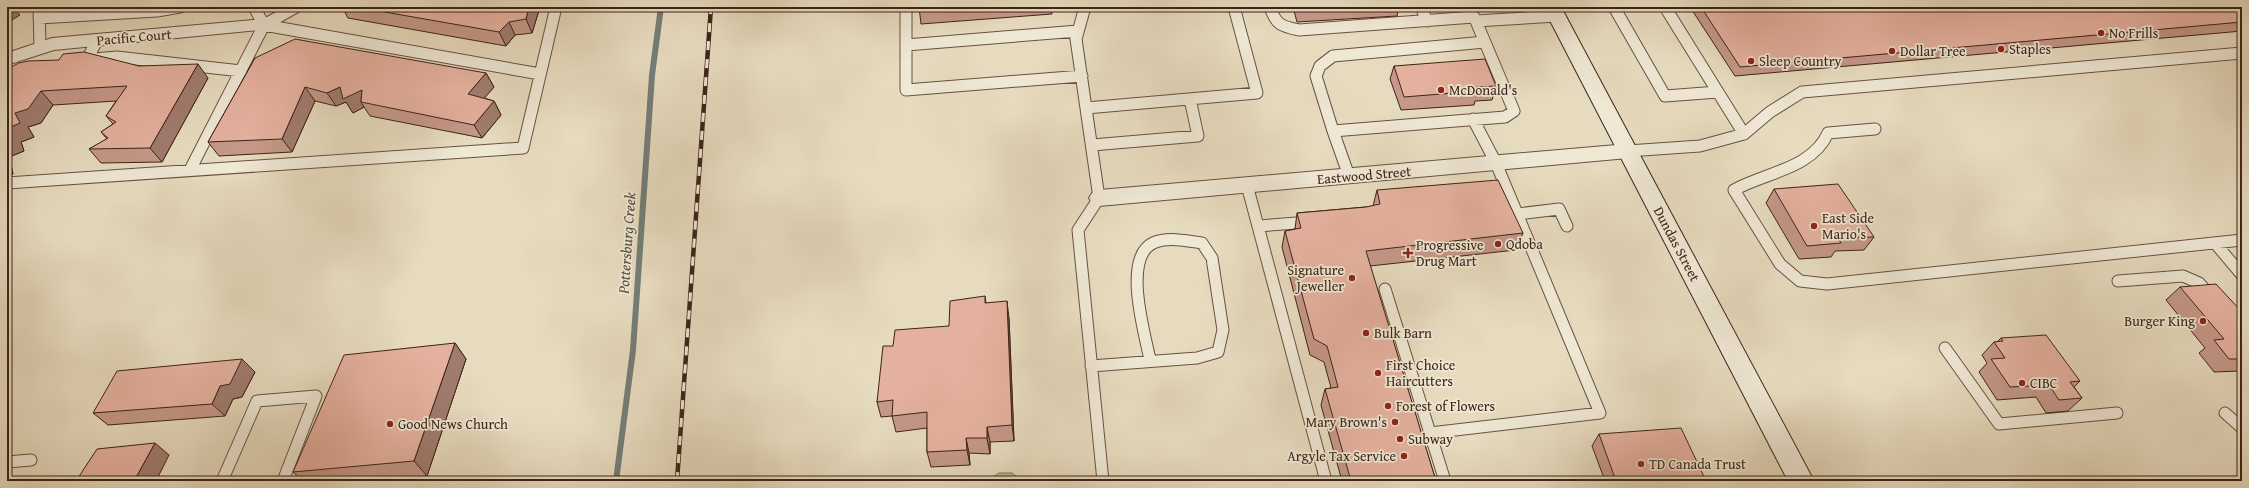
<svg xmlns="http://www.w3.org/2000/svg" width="2249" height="488" viewBox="0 0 2249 488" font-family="'Gentium Book Plus',serif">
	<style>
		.green { fill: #b3c194; stroke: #787256 }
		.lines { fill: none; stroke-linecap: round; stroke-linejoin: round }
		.stream { stroke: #747d79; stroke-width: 6 }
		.service-casing { stroke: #685142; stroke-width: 13 }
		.minor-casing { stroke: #685142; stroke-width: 2 }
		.secondary-casing { stroke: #3d2318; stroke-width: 2 }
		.service { stroke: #efe8d5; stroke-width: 11 }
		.minor { fill: #efe8d5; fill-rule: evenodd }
		.secondary { fill: #efe8d5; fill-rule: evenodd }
		.rail-casing { stroke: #3d2318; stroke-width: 4.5 }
		.rail { stroke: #efe8d5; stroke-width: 3; stroke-dasharray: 9; stroke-linecap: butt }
		.wall { fill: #c59889; stroke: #3d2318 }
		.shaded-wall { fill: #a07c6f; stroke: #3d2318 }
		.building { fill: #e5b19f; stroke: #3d2318 }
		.poi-dot { fill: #8f2418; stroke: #efe8d5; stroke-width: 1.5 }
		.labels { text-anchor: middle; stroke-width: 3.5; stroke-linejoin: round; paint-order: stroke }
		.poi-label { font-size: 14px; fill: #3d2318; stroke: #efe8d5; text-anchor: start }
		.street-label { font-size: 14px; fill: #3d2318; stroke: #efe8d5 }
		.water-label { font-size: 15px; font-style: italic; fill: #544840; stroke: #efe8d5 }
	</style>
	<rect width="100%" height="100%" fill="#e7dbbf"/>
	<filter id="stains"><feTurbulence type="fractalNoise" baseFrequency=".005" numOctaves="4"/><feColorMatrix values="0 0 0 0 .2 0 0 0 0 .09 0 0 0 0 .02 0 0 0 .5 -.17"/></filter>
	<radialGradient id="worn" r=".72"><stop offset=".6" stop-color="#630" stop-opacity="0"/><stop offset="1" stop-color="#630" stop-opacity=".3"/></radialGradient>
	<path class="green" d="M999 473H1012L1022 481H987Z"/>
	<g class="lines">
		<path class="stream" d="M616 481 633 350 652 75 661 7"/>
		<g class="service-casing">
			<path id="service" d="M39 7 40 48
				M254 7 264 25
				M906 7V45L1078 31
				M1085 7 1076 39 1099 198 1078 230 1103 481
				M1270 7C1276 25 1281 26 1299 30L1474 17
				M1421 7 1427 21
				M1614 7 1665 96 1718 92
				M1665 7 1744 134
				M39 18 157 11 180 7
				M264 25 540 74
				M906 45V90L1082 76
				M94 59 117 57 241 71
				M87 60 97 40
				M1086 108 1257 93 1234 7
				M1875 129 1828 133C1813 168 1765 173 1734 190L1780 264 1800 281 1827 284 2242 240
				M1333 131 1316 76 1320 66 1333 56 1485 42
				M1092 145 1198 136 1190 99
				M1628 151 1700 146 1744 134 1770 112 1802 92 2242 53
				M190 170 264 25 296 7
				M1349 176 1333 131 1505 117 1514 111 1476 21 1557 16
				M7 183 523 148 556 7
				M1247 185 1326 481
				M1517 214 1559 209 1567 226
				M1258 226 1309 222
				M2215 243 2242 275
				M2118 281 2183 276 2199 283 2210 295
				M1385 289 1445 481
				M1945 348 1999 424 2117 413
				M1091 366 1197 358 1218 352 1223 330 1212 258 1202 243C1186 241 1168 236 1153 243 1122 258 1145 334 1150 360
				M2225 413 2242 428
				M1430 433 1600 413 1496 163 1473 119
				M7 462 31 460
				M222 481 257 401 316 396 283 481"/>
		</g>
		<g class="minor-casing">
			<path id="minor" d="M264 19 270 21 273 25 270 29 54 50 7 65V53L52 38Z
				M1628 144 1635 146 1638 151 1635 156 1628 158 1099 206 1092 203 1089 198 1092 193 1099 190Z"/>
		</g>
		<g class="secondary-casing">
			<path id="secondary" d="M1543 7H1561L1814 481H1788Z"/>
		</g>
		<use href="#service" class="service"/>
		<use href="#minor" class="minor"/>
		<use href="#secondary" class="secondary"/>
		<g class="rail-casing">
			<path id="rail" d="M677 481 711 7"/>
		</g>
		<use href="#rail" class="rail"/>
	</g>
	<path class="wall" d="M342 7H540L532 33 515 35 506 46 348 18Z
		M919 7H1051L1052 14 921 24Z
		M1293 7H1399L1397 16 1297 22Z
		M1690 7H2242V31L1735 76Z
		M255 58 486 73 494 87 484 98 494 101 501 115 482 138 370 116 364 107 353 113 346 102 336 106 315 101 292 152 219 156 208 142Z
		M139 66 208 78 162 162 101 163 89 149 107 139 101 132 113 124 106 116 116 101 53 105 41 123 28 127 34 137 21 142 24 151 9 157 13 174 7 175V69Z
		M1394 66 1496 86 1492 100 1475 101 1474 105 1401 110 1390 79Z
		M1774 189 1874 237 1864 250 1835 251 1831 257 1799 259 1766 203Z
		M1377 190 1523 233 1516 250 1370 266 1436 481H1342L1321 405 1325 389 1331 388 1324 362 1310 355 1282 247 1285 231 1295 229 1297 213 1366 207 1373 206Z
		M2180 287 2242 312V369L2239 371 2214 372 2199 353 2205 348 2166 300Z
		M985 296 986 303 1009 318 1014 441 990 442V454L969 453 970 465 931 467 927 452V428L896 432 892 416 881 417 877 402 893 346 949 326Z
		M2001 338 2080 381 2074 387 2082 398 2068 411 2046 413 2036 397 1997 400 1979 372 1987 363 1982 355 1994 342H1997Z
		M455 343 466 359 427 476 372 481H303L293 472Z
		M255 372 242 397 233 399 225 416 108 425 93 413Z
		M1599 434 1706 481H1605L1592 446Z"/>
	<path class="shaded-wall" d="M7 7H12L20 15 7 23Z
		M529 7H540L532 33 526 19Z
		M509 22 515 35 506 46 499 32Z
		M198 64 208 78 162 162 150 148Z
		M486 73 494 87 476 108 468 94Z
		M305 87 315 101 292 152 282 139Z
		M340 87 362 90 361 102 364 107 353 113 346 102 336 106 327 93Z
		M41 91 53 105 41 123 28 127 34 137 21 142 24 151 9 157 13 174 7 168 8 128 15 113Z
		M494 101 501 115 482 138 474 125Z
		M1007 301 1009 318 1014 441 1012 425Z
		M455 343 466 359 427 476 414 461Z
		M242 359 255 372 242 397 233 399 225 416 212 404 220 386Z
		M987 427 990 442V454L987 438Z
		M966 438 969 453 970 465 967 450Z
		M155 443 169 455 156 481H134Z"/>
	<path class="building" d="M356 7H529L526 19 509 22 499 32Z
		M919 7H960L919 10Z
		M1299 7H1321L1299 8Z
		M1701 7H2242V22L1740 67Z
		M295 39 486 73 468 94 494 101 474 125 361 102 362 90 343 99 340 87 327 93 305 87 282 139 208 142 255 58Z
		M84 52 139 66 198 64 150 148 89 149 108 138 101 132 116 122 106 116 127 86 41 91 28 109 15 113 20 123 8 128 11 137 7 139V69L19 63 28 61 59 60 63 54Z
		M1485 59 1496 86 1476 87 1478 91 1404 97 1394 66Z
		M1498 180 1523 233 1366 251 1436 481H1351L1325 389 1338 387 1327 346 1314 339 1285 231 1301 228 1297 213 1366 207 1380 204 1377 190Z
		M1838 184 1874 237 1838 238 1841 243 1807 246 1774 189Z
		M2216 284 2242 312V359H2229L2214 340 2224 339 2180 287Z
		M985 296V303L1007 301 1012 425 987 427V438H966L967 450 927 452V412L892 416 893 400 877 402 883 346H893L895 330 949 326 950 301Z
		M2046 335 2080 381 2070 382 2082 398 2059 400 2049 385 2010 387 1991 359 2005 358 1994 342 2003 341 2001 338Z
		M455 343 414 461 293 472 344 355Z
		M242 359 230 384 220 386 212 404 93 413 117 371Z
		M1681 428 1706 481H1616L1599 434Z
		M155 443 134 481H76L97 449Z"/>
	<g class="poi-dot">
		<circle cx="2101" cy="33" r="4"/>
		<circle cx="2001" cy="49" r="4"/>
		<circle cx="1892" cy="51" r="4"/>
		<circle cx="1751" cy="61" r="4"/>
		<circle cx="1441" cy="90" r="4"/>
		<circle cx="1814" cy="226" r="4"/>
		<circle cx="1498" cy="244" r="4"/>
		<path d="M1406 247h4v4h4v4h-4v4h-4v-4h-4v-4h4z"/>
		<circle cx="1352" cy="278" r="4"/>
		<circle cx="2203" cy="321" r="4"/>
		<circle cx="1366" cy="333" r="4"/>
		<circle cx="1378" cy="373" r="4"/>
		<circle cx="2022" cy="383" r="4"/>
		<circle cx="1388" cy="406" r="4"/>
		<circle cx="1395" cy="422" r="4"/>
		<circle cx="390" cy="424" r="4"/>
		<circle cx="1400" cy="439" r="4"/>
		<circle cx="1404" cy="456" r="4"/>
		<circle cx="1641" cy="464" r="4"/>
	</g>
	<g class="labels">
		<g class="poi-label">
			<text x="2109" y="38">No Frills</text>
			<text x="2009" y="54">Staples</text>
			<text x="1900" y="56">Dollar Tree</text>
			<text x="1759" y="66">Sleep Country</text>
			<text x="1449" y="95">McDonald's</text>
			<text x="1822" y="223">East Side<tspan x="1822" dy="16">Mario's</tspan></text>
			<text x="1506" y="249">Qdoba</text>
			<text x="1416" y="250">Progressive<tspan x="1416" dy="16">Drug Mart</tspan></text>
			<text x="1344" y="275" text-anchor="end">Signature<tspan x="1344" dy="16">Jeweller</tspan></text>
			<text x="2195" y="326" text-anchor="end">Burger King</text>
			<text x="1374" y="338">Bulk Barn</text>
			<text x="1386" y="370">First Choice<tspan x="1386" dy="16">Haircutters</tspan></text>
			<text x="2030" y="388">CIBC</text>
			<text x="1396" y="411">Forest of Flowers</text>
			<text x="1387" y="427" text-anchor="end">Mary Brown's</text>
			<text x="398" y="429">Good News Church</text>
			<text x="1408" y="444">Subway</text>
			<text x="1396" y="461" text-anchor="end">Argyle Tax Service</text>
			<text x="1649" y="469">TD Canada Trust</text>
		</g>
		<g class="street-label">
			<text transform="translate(134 37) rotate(-5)" y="5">Pacific Court</text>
			<text transform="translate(1364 175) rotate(-5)" y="5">Eastwood Street</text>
			<text transform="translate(1677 244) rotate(62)" y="5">Dundas Street</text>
		</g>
		<g class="water-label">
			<text transform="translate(627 243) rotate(-86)" y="5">Pottersburg Creek</text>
		</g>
	</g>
	<rect width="2249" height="488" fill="none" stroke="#e7dbbf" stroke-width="24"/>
	<rect x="8" y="8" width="2233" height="472" fill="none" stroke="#3d2318" stroke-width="2"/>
	<rect x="12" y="12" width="2225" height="464" fill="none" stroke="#3d2318"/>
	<rect width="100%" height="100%" filter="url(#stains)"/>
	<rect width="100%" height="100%" fill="url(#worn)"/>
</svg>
